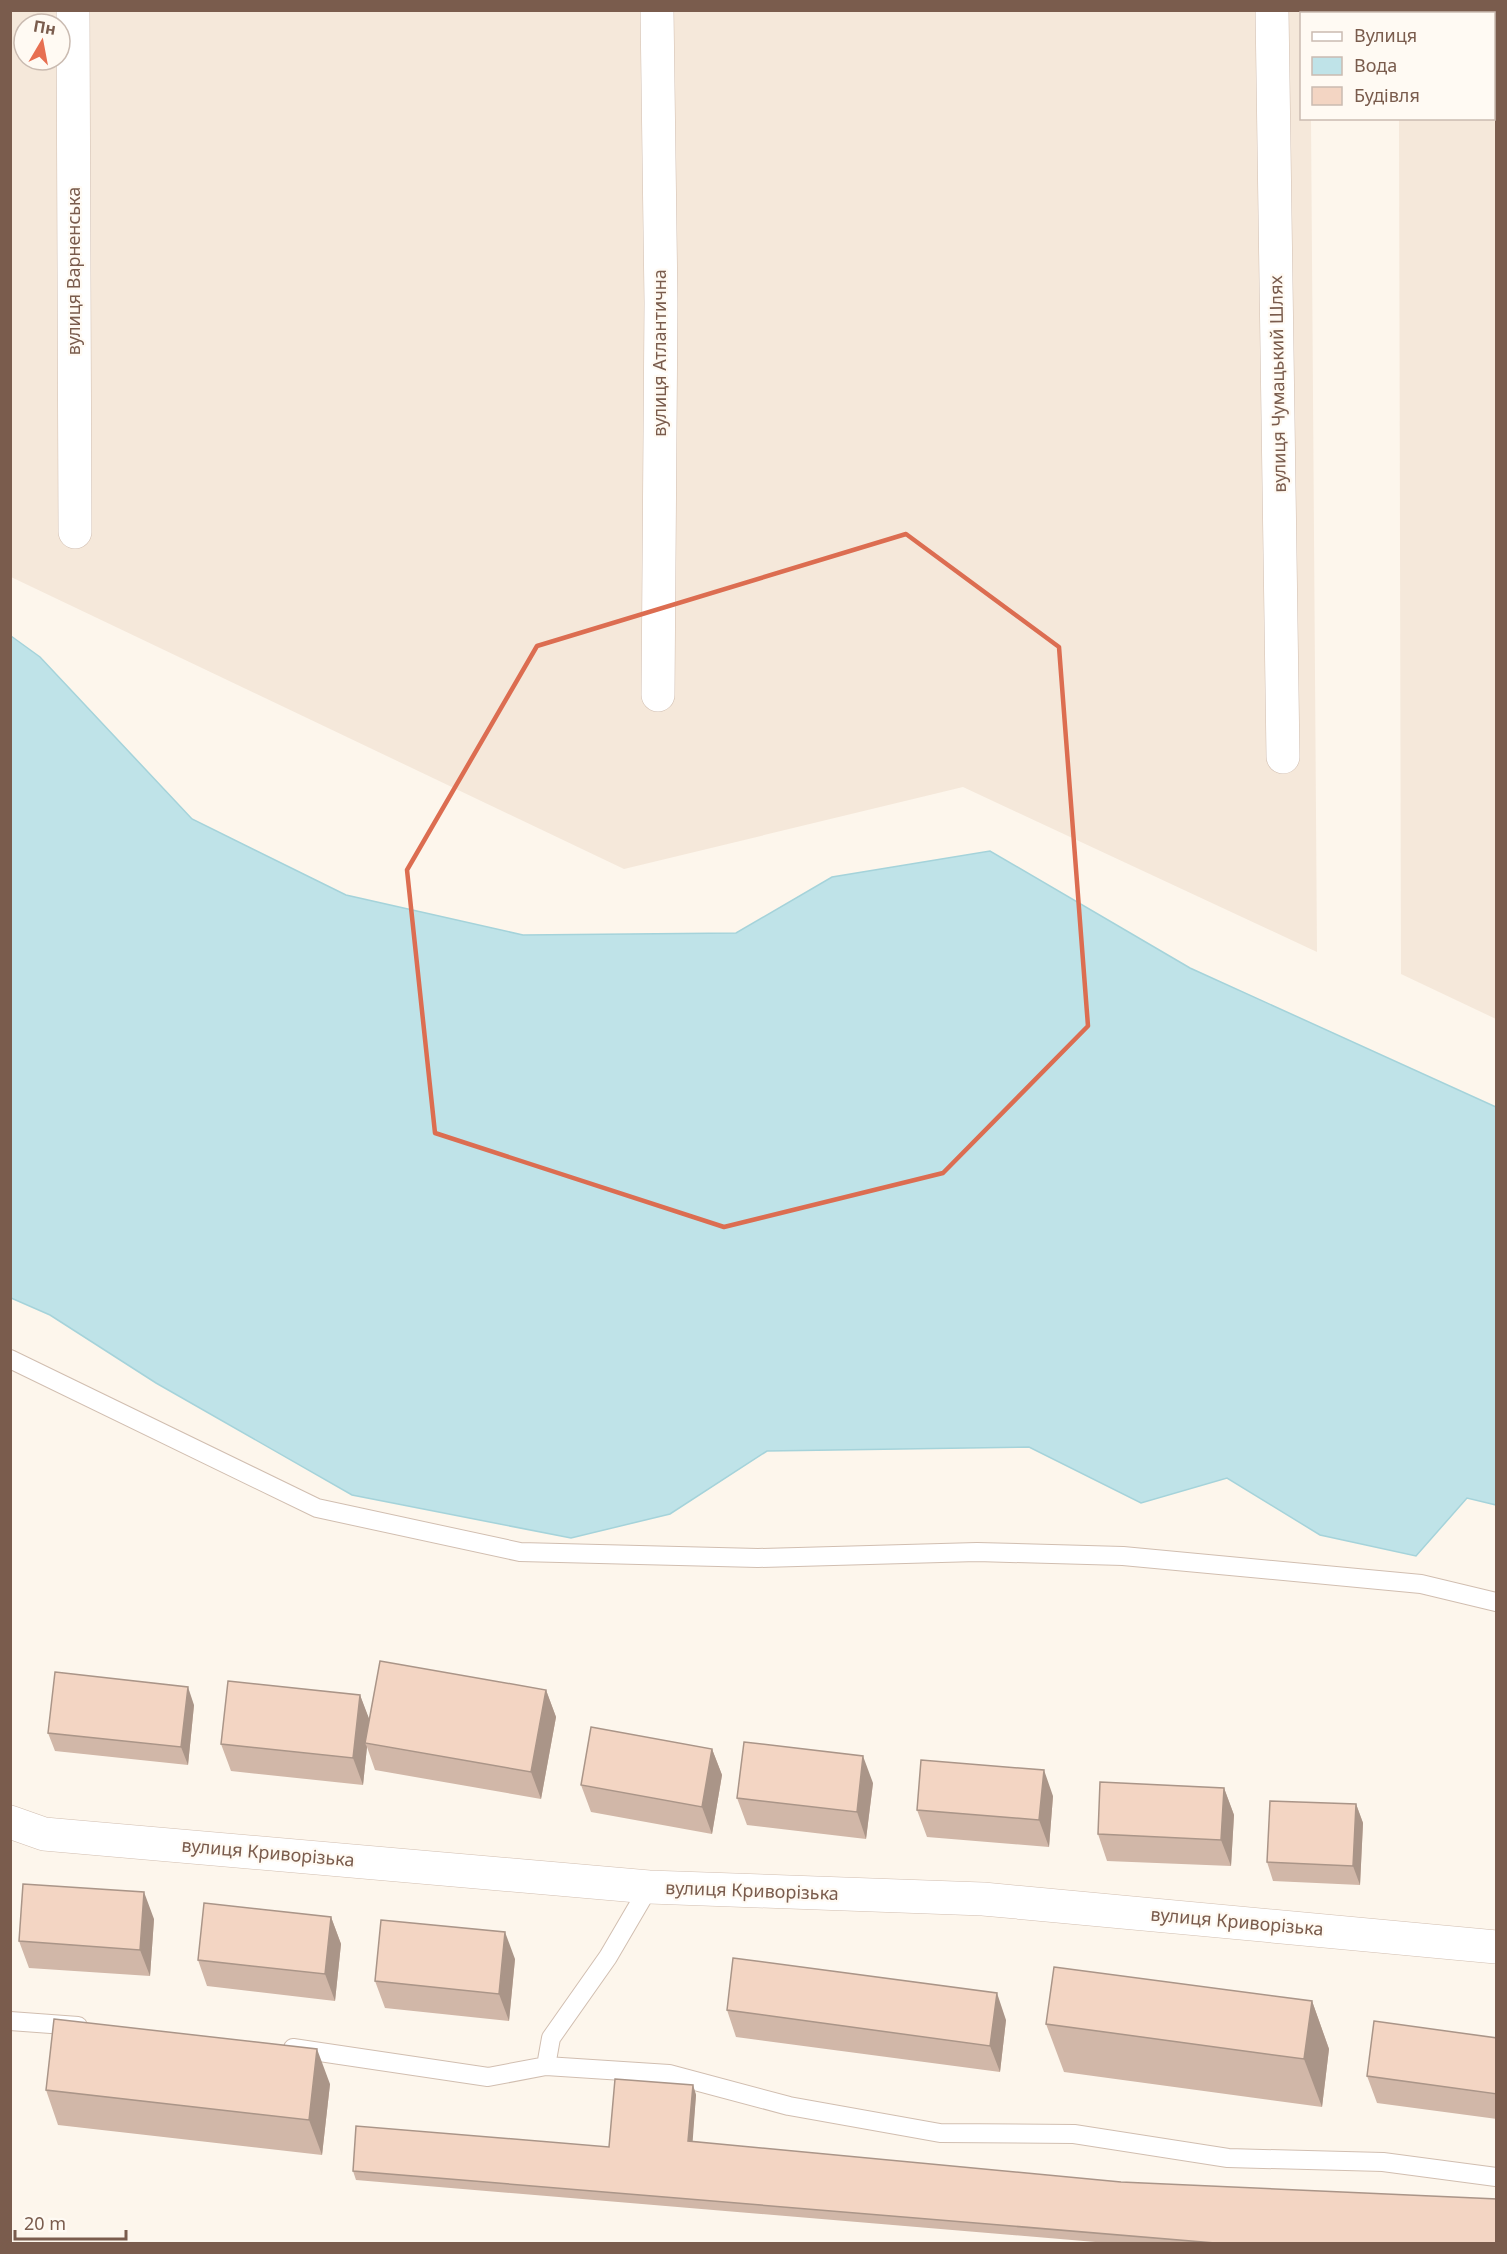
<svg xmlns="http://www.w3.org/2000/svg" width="1507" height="2254" viewBox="0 0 1507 2254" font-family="'Noto Sans',sans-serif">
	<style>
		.residential { fill: #f5e8da; fill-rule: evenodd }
		.water { fill: #bfe3e8; stroke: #a5d3da; stroke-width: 1.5 }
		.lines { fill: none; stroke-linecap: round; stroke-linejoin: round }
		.service-casing { stroke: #d1beb0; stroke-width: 20 }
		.minor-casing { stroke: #d1beb0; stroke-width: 34 }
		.service { stroke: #fff; stroke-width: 18 }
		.minor { stroke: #fff; stroke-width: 33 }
		.wall { fill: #d1b7a8 }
		.shaded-wall { fill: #aa9588 }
		.building { fill: #f3d5c3; stroke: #aa9588; stroke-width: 1.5 }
		.marked { fill: none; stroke: #dc6d51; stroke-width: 4.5; stroke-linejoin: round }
		.labels { text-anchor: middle; stroke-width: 4.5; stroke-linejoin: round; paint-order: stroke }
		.street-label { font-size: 18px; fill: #7a5c4d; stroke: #fffaf3 }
	</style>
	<rect width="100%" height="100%" fill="#fdf6ec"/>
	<path class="residential" d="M11 11H1310V13L1302 14V118L1311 119 1317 952 963 787 624 869 11 577ZM24 24H60V60H24Z
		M1399 11H1496V1019L1401 974 1399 119 1494 118V14H1399Z"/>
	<path class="water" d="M11 636 40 657 192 819 346 895 523 935 736 933 832 877 990 851 1190 968 1496 1107V1505L1467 1498 1416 1556 1320 1535 1227 1478 1141 1503 1029 1447 767 1451 670 1514 571 1538 352 1495 156 1383 50 1315 11 1298Z"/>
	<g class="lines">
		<g class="service-casing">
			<path id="service" d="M10 1359 317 1508 520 1552 758 1558 977 1552 1123 1556 1421 1584 1496 1602
				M649 1887 608 1957 551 2038 546 2066 669 2074 789 2106 940 2133 1074 2134 1228 2158 1383 2162 1496 2177
				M10 2021 78 2026
				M293 2048 488 2077 546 2066"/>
		</g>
		<g class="minor-casing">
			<path id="minor" d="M73 10 75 532
				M657 10 661 303 658 695
				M1272 10 1283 757
				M10 1822 44 1834 649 1887 983 1899 1496 1947"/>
		</g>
		<use href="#service" class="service"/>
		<use href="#minor" class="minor"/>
	</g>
	<path class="wall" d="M546 1690 556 1717 541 1799 375 1770 367 1747 363 1785 231 1771 221 1744 360 1695 369 1720Z
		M194 1705 188 1765 55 1751 48 1733Z
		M712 1749 722 1775 712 1834 591 1812 581 1785Z
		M873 1783 866 1839 747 1825 737 1798Z
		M1224 1788 1234 1815 1231 1866 1107 1861 1098 1834Z
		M1053 1796 1049 1847 927 1837 917 1810Z
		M1356 1804 1363 1823 1360 1885 1273 1881 1267 1862Z
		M331 1917 341 1944 335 2001 207 1986 198 1960Z
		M154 1919 150 1976 29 1968 19 1941Z
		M515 1959 509 2021 385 2008 375 1981Z
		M1312 2001 1329 2049 1322 2107 1064 2072 1046 2024Z
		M727 2010 1006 2020 1000 2072 736 2037Z
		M1497 2038V2119L1377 2103 1367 2076Z
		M330 2084 322 2155 58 2125 46 2090Z
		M693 2085 696 2095 692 2141 1497 2244H1119L356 2180 353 2171 609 2147Z"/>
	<path class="shaded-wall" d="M188 1687 194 1705 188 1765 181 1747Z
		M546 1690 556 1717 541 1799 531 1772Z
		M360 1695 370 1721 365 1743 367 1747 363 1785 353 1758Z
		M712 1749 722 1775 712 1834 702 1807Z
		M863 1756 873 1783 866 1839 857 1812Z
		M1044 1770 1053 1796 1049 1847 1039 1820Z
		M1224 1788 1234 1815 1231 1866 1221 1840Z
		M1356 1804 1363 1823 1360 1885 1353 1866Z
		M144 1892 154 1919 150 1976 140 1950Z
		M331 1917 341 1944 335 2001 325 1974Z
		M505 1932 515 1959 509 2021 499 1994Z
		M997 1993 1006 2020 1000 2072 990 2046Z
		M1312 2001 1329 2049 1322 2107 1304 2059Z
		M317 2049 330 2084 322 2155 309 2120Z
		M693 2085 696 2095 692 2150 688 2141Z"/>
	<path class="building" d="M380 1661 546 1690 531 1772 365 1743Z
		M55 1672 188 1687 181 1747 48 1733Z
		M228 1681 360 1695 353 1758 221 1744Z
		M591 1727 712 1749 702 1807 581 1785Z
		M744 1742 863 1756 857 1812 737 1798Z
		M921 1760 1044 1770 1039 1820 917 1810Z
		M1100 1782 1224 1788 1221 1840 1098 1834Z
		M1270 1801 1356 1804 1353 1866 1267 1862Z
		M23 1884 144 1892 140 1950 19 1941Z
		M204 1903 331 1917 325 1974 198 1960Z
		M381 1920 505 1932 499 1994 375 1981Z
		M733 1958 997 1993 990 2046 727 2010Z
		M1054 1967 1312 2001 1304 2059 1046 2024Z
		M54 2019 317 2049 309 2120 46 2090Z
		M1374 2021 1497 2038V2094L1367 2076Z
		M615 2079 693 2085 688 2141 1121 2182 1497 2199V2244H1227L353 2171 356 2126 609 2147Z"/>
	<path class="marked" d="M906 534 1059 647 1088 1026 943 1173 724 1227 435 1133 407 870 537 646Z"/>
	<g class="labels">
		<g class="street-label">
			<text transform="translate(74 271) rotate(-90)" y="6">вулиця Варненська</text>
			<text transform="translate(660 353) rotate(-90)" y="6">вулиця Атлантична</text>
			<text transform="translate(1278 384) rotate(-91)" y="6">вулиця Чумацький Шлях</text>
			<text transform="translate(268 1853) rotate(5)" y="6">вулиця Криворізька</text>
			<text transform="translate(752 1891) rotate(2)" y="6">вулиця Криворізька</text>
			<text transform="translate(1237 1922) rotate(5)" y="6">вулиця Криворізька</text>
		</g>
	</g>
	<rect width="1507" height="2254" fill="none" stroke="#7a5c4d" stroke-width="24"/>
	<rect x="1300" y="12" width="195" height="108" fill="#fffaf3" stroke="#cabbb1" stroke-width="1.5"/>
	<rect x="1312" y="32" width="30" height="9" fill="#ffffff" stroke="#cabbb1" stroke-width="1.5"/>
	<text x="1354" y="42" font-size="18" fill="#7a5c4d">Вулиця</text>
	<rect x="1312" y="57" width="30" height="18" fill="#bfe3e8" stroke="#cabbb1" stroke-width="1.5"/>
	<text x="1354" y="72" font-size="18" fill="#7a5c4d">Вода</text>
	<rect x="1312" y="87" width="30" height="18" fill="#f3d5c3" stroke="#cabbb1" stroke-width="1.5"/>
	<text x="1354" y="102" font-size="18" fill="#7a5c4d">Будівля</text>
	<g transform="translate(42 42) rotate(10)"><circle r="28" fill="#fffaf3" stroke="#cabbb1" stroke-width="1.5"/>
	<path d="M0-4.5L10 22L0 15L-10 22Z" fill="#e76f51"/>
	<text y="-9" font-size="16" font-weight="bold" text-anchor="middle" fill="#7a5c4d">Пн</text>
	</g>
	<path d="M15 2230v9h111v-9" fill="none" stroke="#7a5c4d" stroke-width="3"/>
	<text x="24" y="2230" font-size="18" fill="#7a5c4d" stroke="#fffaf3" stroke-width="4.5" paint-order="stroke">20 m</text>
</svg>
